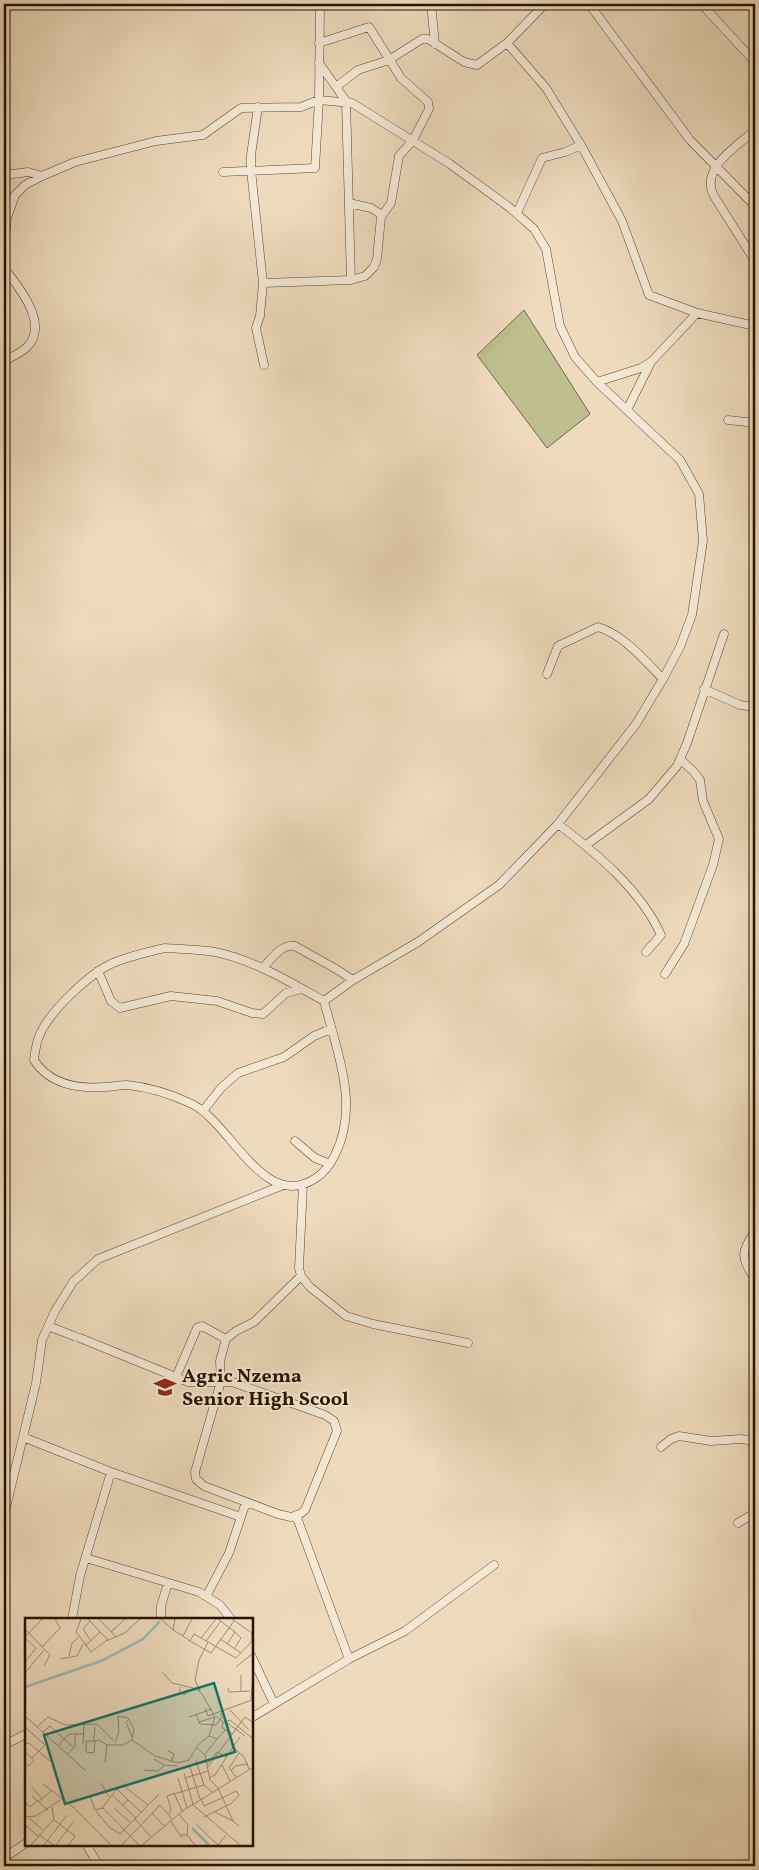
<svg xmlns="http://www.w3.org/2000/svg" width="759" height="1870" viewBox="0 0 759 1870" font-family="Vollkorn,serif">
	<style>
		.green { fill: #bebe8e; stroke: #726848 }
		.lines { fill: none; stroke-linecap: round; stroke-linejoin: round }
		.minor-casing { stroke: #584530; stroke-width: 9 }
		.minor { stroke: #f4e8d4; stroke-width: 8 }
		.labels { text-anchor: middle; stroke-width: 4; stroke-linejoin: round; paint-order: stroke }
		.poi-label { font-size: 20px; font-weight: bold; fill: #261301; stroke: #f4e8d4; text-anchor: start }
		.inset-river { fill: none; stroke: #9bbab7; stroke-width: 2.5 }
		.inset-road { fill: none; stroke: #9e8b72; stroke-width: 1 }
		.view { fill: #0f766e; fill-opacity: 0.15; stroke: #0f766e; stroke-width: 2.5 }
		.inset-edge { fill: none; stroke: #261301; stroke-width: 2.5 }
	</style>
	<rect width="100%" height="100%" fill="#eedbbd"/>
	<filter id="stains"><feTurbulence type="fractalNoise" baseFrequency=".004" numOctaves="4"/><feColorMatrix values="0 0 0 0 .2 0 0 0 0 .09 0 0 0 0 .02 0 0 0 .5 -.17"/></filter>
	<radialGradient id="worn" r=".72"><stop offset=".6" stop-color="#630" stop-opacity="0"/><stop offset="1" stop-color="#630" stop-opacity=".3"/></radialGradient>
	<path class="green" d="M524 310 590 414 547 448 477 355Z"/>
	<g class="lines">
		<g class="minor-casing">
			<path id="minor" d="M431 4 435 44
				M589 4 690 140 755 206
				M705 8 755 62
				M507 43 546 88 581 145 565 152 542 158 517 213
				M319 63 346 101 351 280
				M336 87 358 70 389 60 422 39H428L464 62 477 65 507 43 545 4
				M258 107 251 155V170L263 283 260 316 256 328 264 365
				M755 130C738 146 699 168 714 196L755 261
				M581 145 622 221 649 295 697 313
				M223 172 315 168 319 100 320 4
				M4 175 28 172 42 176
				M349 203 371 208 382 215
				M4 244 7 218 15 195 25 185 42 176 75 162 156 141 203 135 241 108 301 107 319 100 352 103 450 164 509 207 534 229 546 249 560 326 575 357 597 382 680 460 699 494 703 541 692 615 680 647 663 679 636 724 558 824 499 885 418 942 353 980 324 1001
				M4 268C18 286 50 324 27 347 21 353 11 357 4 361
				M263 283 351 280 365 276 374 267 377 259 381 217 391 203 399 156 413 140 429 109 428 102 401 78 369 27 319 43
				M597 382 641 368 651 362 697 313 755 326
				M627 410 650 364
				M728 420 755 423
				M547 674 558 646 598 627C624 635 644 660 663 679
				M704 689 740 705 755 707
				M558 824C596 853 641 890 661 935L646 952
				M586 845 649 799 677 766 687 743 724 634
				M165 948C181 949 199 949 215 952 254 960 290 982 324 1001 337 1052 360 1105 335 1155 330 1165 325 1172 316 1178 264 1213 231 1123 192 1104 173 1095 148 1087 127 1085 119 1085 112 1087 104 1087 78 1089 49 1084 34 1060 35 1051 36 1043 40 1034 50 1011 90 973 113 963 130 956 147 952 165 948Z
				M263 968C271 959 281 944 295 946L336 969 353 980
				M98 971 111 1001 120 1008 171 996 217 1001 252 1013 263 1014 286 993 302 989
				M665 974 684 944 713 865 719 839 703 801 700 780 693 771 681 760
				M203 1111 221 1088 238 1073 284 1057 314 1036 331 1029
				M295 1141 315 1158 330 1164
				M303 1185 299 1268 301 1276 310 1287 346 1316 373 1324 468 1343
				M755 1231C740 1255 741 1255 755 1280
				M48 1326 74 1336
				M80 1338 188 1382C203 1383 217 1381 232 1382L325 1415 334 1421 337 1431 305 1510 300 1514 291 1517 278 1514 204 1486 196 1479 195 1472 221 1381 220 1361 226 1339 236 1331 254 1322 301 1276
				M176 1377 197 1328 202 1326 226 1339
				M23 1437 111 1472 241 1517
				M661 1447 671 1439 679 1436 711 1441 741 1439 755 1441
				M296 1515 349 1659
				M4 1516 36 1383 42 1340 55 1311 73 1282 98 1259 281 1186
				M738 1523 755 1513
				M86 1558 199 1592 220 1605 231 1619
				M207 1595 229 1553 246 1502
				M72 1619 80 1576 111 1472
				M161 1619V1606L168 1583
				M251 1655 274 1704
				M251 1718 349 1659 405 1631 494 1565
				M4 1745 26 1734
				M86 1844 99 1866
				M4 1858 26 1843"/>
		</g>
		<use href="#minor" class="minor"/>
	</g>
	<defs>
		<g id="school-bare" transform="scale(1.725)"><path d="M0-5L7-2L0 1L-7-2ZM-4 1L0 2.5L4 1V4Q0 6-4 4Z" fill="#8f2418" stroke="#f4e8d4" stroke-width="2.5" paint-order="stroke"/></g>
	</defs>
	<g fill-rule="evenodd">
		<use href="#school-bare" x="165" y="1387"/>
	</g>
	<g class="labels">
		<g class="poi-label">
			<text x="182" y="1382">Agric Nzema<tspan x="182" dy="23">Senior High Scool</tspan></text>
		</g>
	</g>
	<g transform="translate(25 1618)">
		<rect width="228" height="228" fill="#eedbbd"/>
		<path class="inset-river" d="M0 69 76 43 118 21 135 3M167 210 184 227"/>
		<path class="inset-road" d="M56 1 51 14 66 34 81 23 100 15 115 1M63 1 83 22M74 1 91 19M136 1 148 12M150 1 148 12 158 18M167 1 158 18 165 23 169 16 211 40 227 23V14M193 1 210 14 202 26M207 1 227 15M65 3 58 11 66 23M0 11 25 37 19 48M86 14 100 1M0 19 17 1M0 20 11 30 0 44M176 20 191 1M195 21 216 35M165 23 186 35 209 3M181 23 196 3M60 28 75 14M17 29 35 10 30 1M209 31 216 20 210 14M44 38 47 25 53 20M35 41 52 38 58 26M211 49 227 36M0 55 19 32M216 57V73M156 69 154 72 159 77 165 72M203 70 204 74 225 73M175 73 170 62 174 42 183 24M226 82 227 67M180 90 183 98 227 82M205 92 224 112M171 96 175 106 191 107 197 99 195 95M0 98 61 153M191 98 198 104 197 110 207 116M164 99 187 91M104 101 101 104 107 119M174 104 190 99M201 104 220 118M198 105 205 102 227 120M0 109 20 127 7 140M12 109 23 99 40 107 72 106 89 123M70 109 69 120V122L70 123V124L69 135 61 134V123H70L74 122 82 127H98L107 122 109 111 103 100 93 98 94 113 90 125M18 114 25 108 49 130M184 118 192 121 200 112M215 119 208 129 219 139 224 151M107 122 130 138 153 145 164 142 173 127 184 118 190 99 177 76 172 71 147 65 137 54M0 126 4 125 25 143M58 126 59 107M33 128 44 116H59M172 130 180 137 185 162 193 170 208 203 214 208M0 133 9 143 4 148 0 145M143 133 149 136 146 144M180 136 192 121M42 137 50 128V116M129 141 139 147 152 148M171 143 179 167 187 174M80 145 82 127M182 146 192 134 202 139M197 147 205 163M165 149 175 181M182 150 220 99 227 104M119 152 133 153 139 148M206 153 210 148 223 146M159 155 168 186M211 159 204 150 214 135M153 160 162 190M160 160 183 153M184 160 190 157 208 129M76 165 84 179M18 166 49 190 86 227M7 169 17 181M92 171 99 168 123 187M149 175 157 193M7 178 23 192M65 178 70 192 78 190 114 227M88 178 111 200M176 180 179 188 197 180M0 184 5 189 12 183M13 184 26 173M167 186 215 227M97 187 103 182 116 194M27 189 29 202 50 218 44 227M77 190 92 171 103 182M89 190 105 204M71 193 84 209 95 216 134 176M190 194 208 203M127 195 139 208M144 196 146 191 142 178 179 167M154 196 163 207 162 217M0 199 11 198 35 182M179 199 207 185 214 177 211 173 197 180M4 200 18 212M110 201 126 219M145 202 157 220M171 206 184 219 190 224 193 227 201 217M0 207 13 218M14 217 29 227M156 217H162L170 227M6 227 29 201M19 227 42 197M31 227 48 204M97 227 135 187 147 201M117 227 159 192 227 150"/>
		<path class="view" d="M189 65 210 134 40 186 19 117Z"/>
		<rect width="228" height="228" class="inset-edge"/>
	</g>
	<rect width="759" height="1870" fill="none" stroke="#eedbbd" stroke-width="20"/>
	<rect x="5" y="5" width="749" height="1860" fill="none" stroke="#261301" stroke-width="2.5"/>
	<rect x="10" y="10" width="739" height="1850" fill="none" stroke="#261301"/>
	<rect width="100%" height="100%" filter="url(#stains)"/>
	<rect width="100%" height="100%" fill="url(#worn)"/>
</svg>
